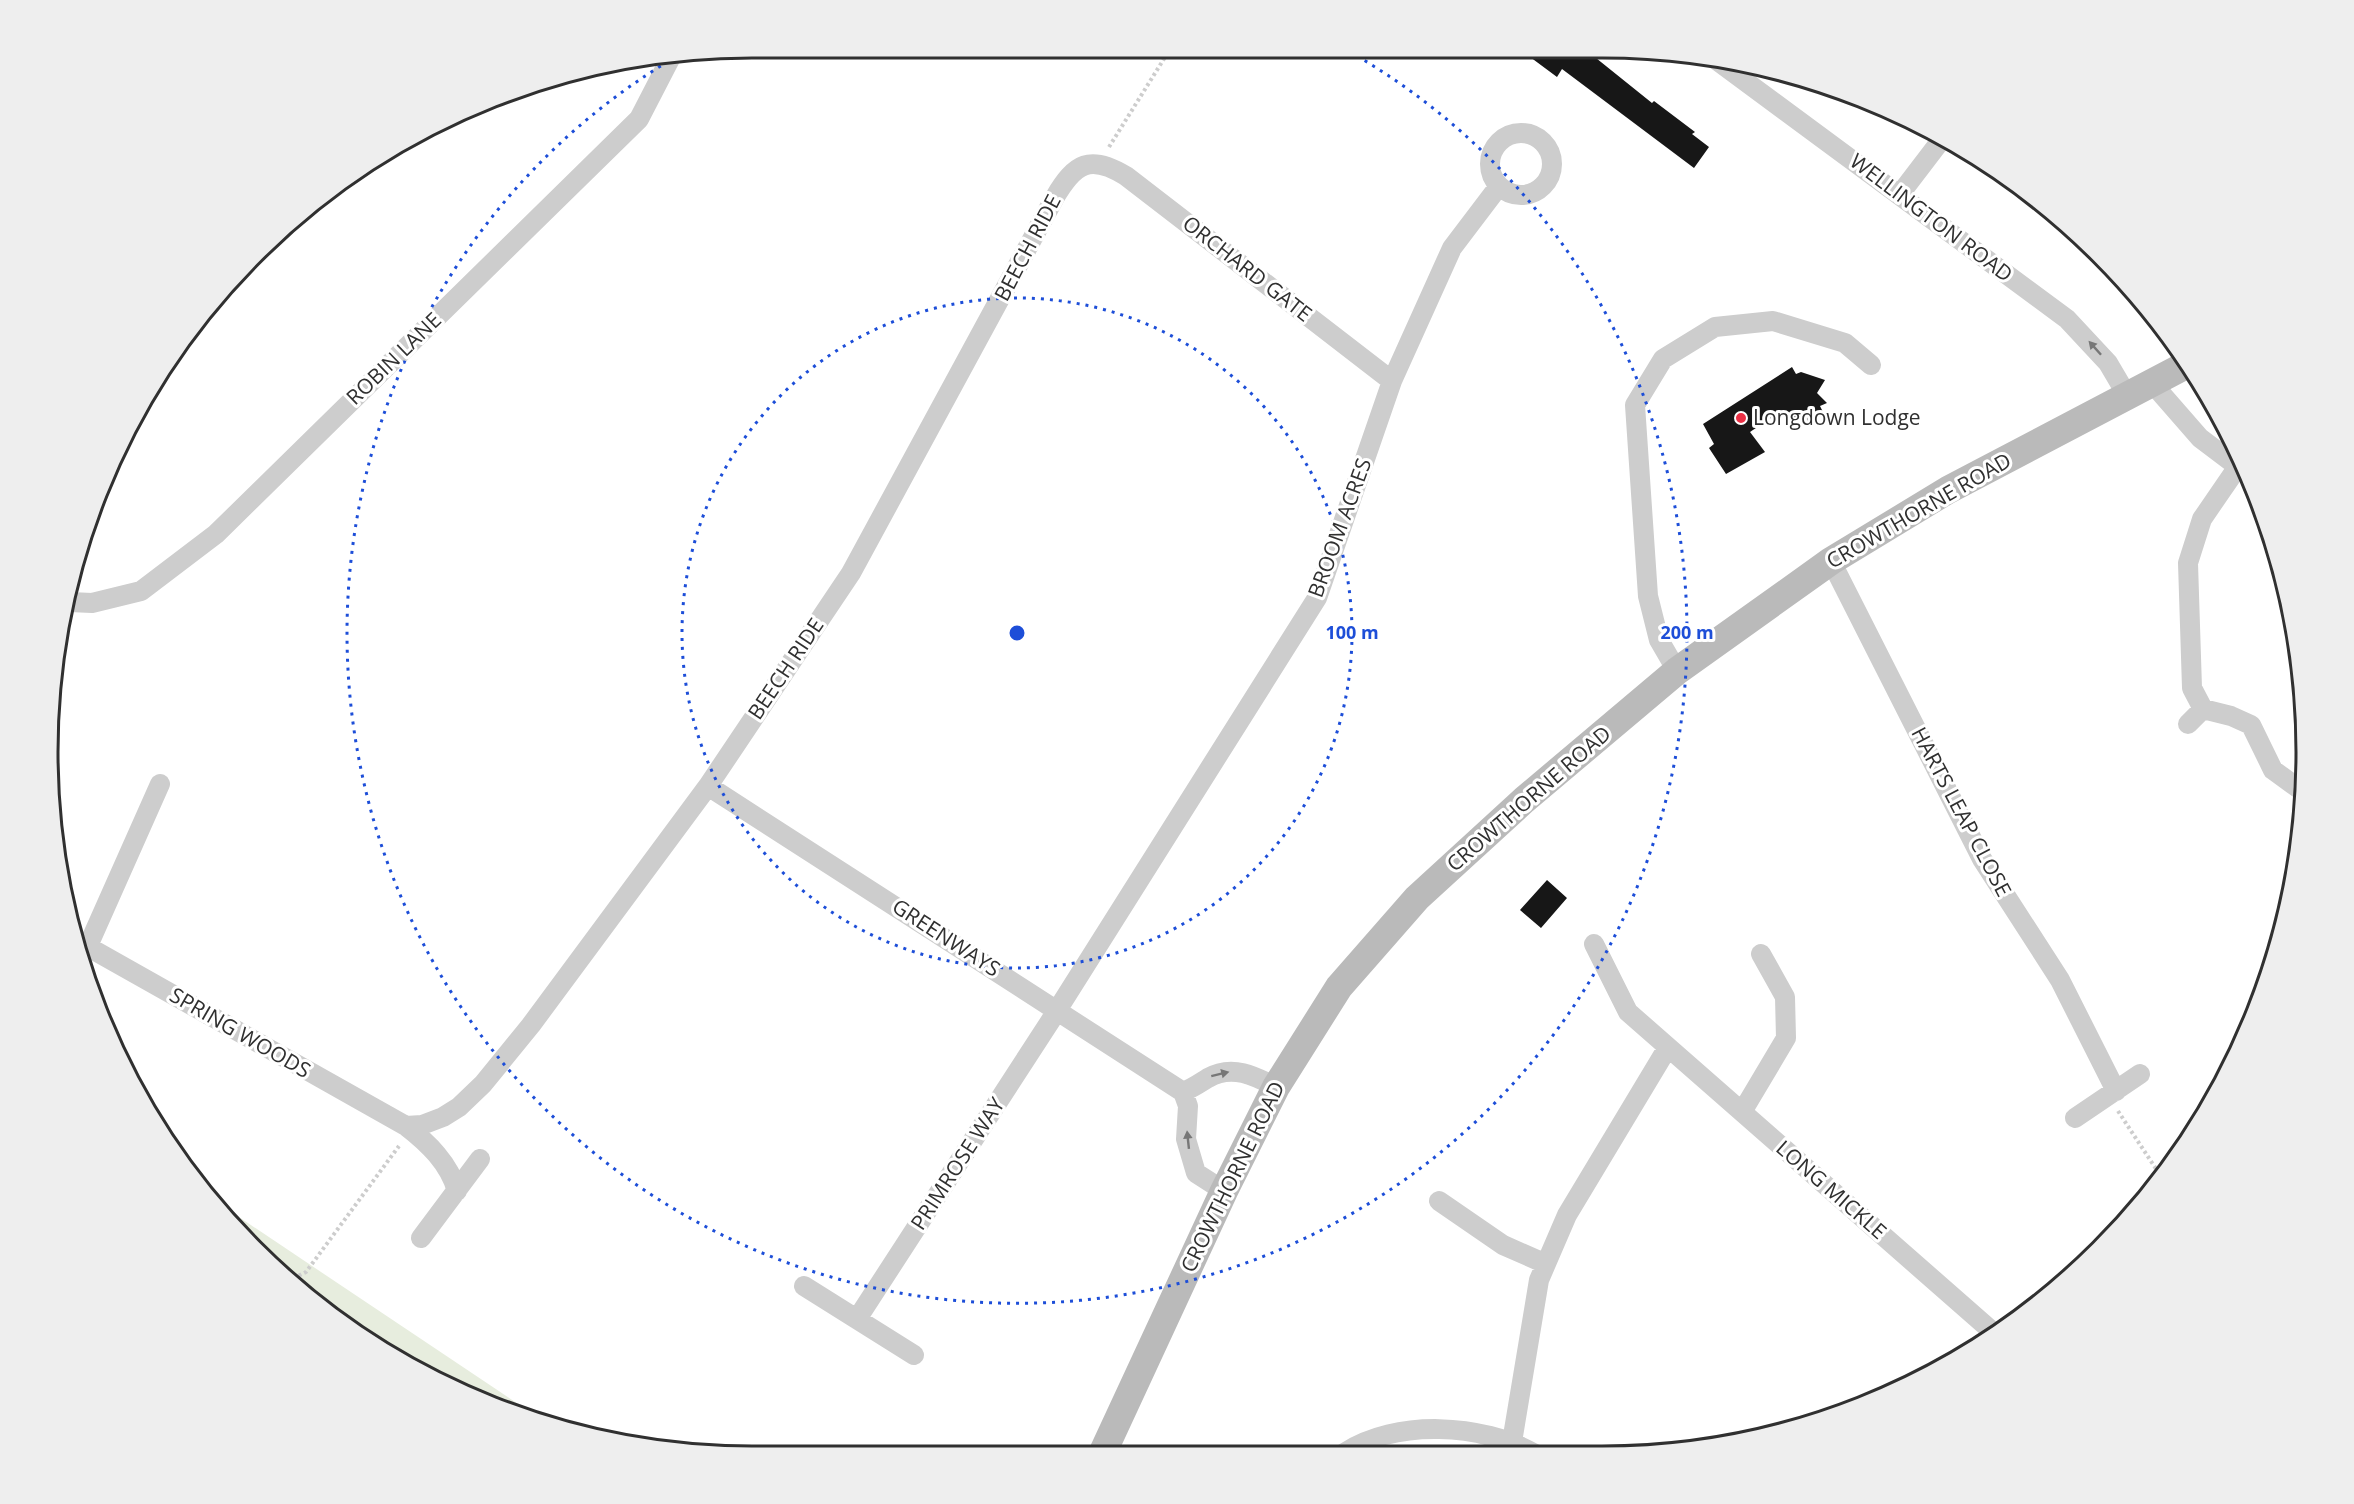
<svg xmlns="http://www.w3.org/2000/svg" width="2354" height="1504" viewBox="0 0 2354 1504" font-family="'Open Sans',sans-serif">
	<style>
		.green { fill: #e7edde }
		.building { fill: #171717 }
		.lines { fill: none; stroke-linecap: round; stroke-linejoin: round }
		.path { stroke: #cdcdcd; stroke-width: 4; stroke-dasharray: 3 3; stroke-linecap: butt }
		.street { stroke: #cdcdcd; stroke-width: 20 }
		.secondary { stroke: #bababa; stroke-width: 28 }
		.oneway { fill: #777 }
		.ring { fill: none; stroke: #1d4ed8; stroke-width: 3; stroke-dasharray: 3 6 }
		.poi-dot { fill: #ea2f44; stroke: #fff; stroke-width: 2 }
		.labels { text-anchor: middle; stroke-width: 6; stroke-linejoin: round; paint-order: stroke }
		.street-label { font-size: 21px; fill: #303030; stroke: #fff }
		.poi-label { font-size: 21px; fill: #303030; stroke: #fff; text-anchor: start }
		.rim { fill: none; stroke: #303030; stroke-width: 3 }
		.centre { fill: #1d4ed8; stroke: #fff; stroke-width: 3 }
		.ring-label { font-size: 18px; text-anchor: middle; font-weight: bold; fill: #1d4ed8; stroke: #fff; stroke-width: 6; stroke-linejoin: round; paint-order: stroke }
	</style>
	<rect width="100%" height="100%" fill="#fff"/>
	<path class="green" d="M221 1205 539 1418 482 1402 400 1361 288 1282Z"/>
	<path class="building" d="M1526 54H1591L1652 103 1654 101 1695 132 1692 134 1709 147 1694 168 1562 69 1557 77Z
		M1792 367 1796 374 1801 372 1825 380 1817 393 1827 403 1820 406 1823 412 1796 431 1781 411 1750 432 1765 452 1726 474 1709 448 1714 444 1703 424Z
		M1547 880 1567 898 1541 928 1520 910Z"/>
	<g class="lines">
		<path class="path" d="M1109 147 1167 54
			M2118 1111 2160 1175
			M288 1281 306 1272 399 1146
			M1146 1452 1148 1449"/>
		<path class="street" d="M1715 59 2067 319 2108 363 2128 397
			M1490 164a31 31 0 1 1 62 0a31 31 0 1 1-62 0Z
			M1900 194 1942 139
			M2152 383 2200 438 2245 472
			M2237 468 2202 519 2188 563 2192 688 2203 709 2231 716 2251 725 2273 770 2302 791
			M1831 561 1982 859 2060 980 2116 1091
			M70 602 92 603 141 591 216 534 639 119 670 59V54
			M1677 671 1659 640 1648 596 1635 405 1663 359 1715 327 1773 321 1845 343 1871 365
			M2188 724 2203 709
			M708 786 1183 1092 1188 1106 1186 1139 1196 1173 1224 1191
			M74 939 406 1126C428 1143 449 1163 457 1191
			M1594 944 1628 1012 1994 1333
			M88 946 160 784
			M1183 1092C1193 1088 1200 1083 1208 1078 1232 1064 1255 1076 1276 1087
			M1742 1112 1786 1038 1785 997 1761 954
			M2075 1118 2140 1074
			M406 1126 422 1125 443 1117 459 1107 483 1084 531 1025 708 786 851 573 1055 197C1075 163 1090 154 1126 176L1392 381
			M1439 1201 1503 1245 1546 1264
			M421 1238 480 1159
			M804 1286 914 1355
			M857 1319 1051 1020 1317 598 1392 381 1452 248 1499 186
			M1512 1442 1539 1280 1567 1215 1668 1047
			M1344 1453C1396 1419 1482 1423 1535 1454"/>
		<path class="secondary" d="M1103 1452 1224 1191 1276 1087 1339 987 1417 898 1524 800 1677 671 1831 561 1948 490 2186 365"/>
	</g>
	<defs><path id="oneway-solid" d="M-6-.8H1V-3.2L6.5 0L1 3.2V.8H-6Z" transform="scale(1.5)"/></defs>
	<g class="oneway">
		<use href="#oneway-solid" transform="translate(2095 348) rotate(-132)"/>
		<use href="#oneway-solid" transform="translate(1220 1074) rotate(-14)"/>
		<use href="#oneway-solid" transform="translate(1188 1140) rotate(-96)"/>
	</g>
	<g class="ring">
		<circle cx="1017" cy="633" r="335"/>
		<path d="M1357 56A670 670 0 1 1 677 56"/>
	</g>
	<circle class="poi-dot" cx="1741" cy="418" r="6"/>
	<g class="labels">
		<g class="street-label">
			<text transform="translate(1931 218) rotate(37)" y="7">WELLINGTON ROAD</text>
			<text transform="translate(1028 248) rotate(-62)" y="7">BEECH RIDE</text>
			<text transform="translate(1247 269) rotate(38)" y="7">ORCHARD GATE</text>
			<text transform="translate(394 359) rotate(-44)" y="7">ROBIN LANE</text>
			<text transform="translate(1919 511) rotate(-30)" y="7">CROWTHORNE ROAD</text>
			<text transform="translate(1340 528) rotate(-70)" y="7">BROOM ACRES</text>
			<text transform="translate(786 669) rotate(-56)" y="7">BEECH RIDE</text>
			<text transform="translate(1529 799) rotate(-41)" y="7">CROWTHORNE ROAD</text>
			<text transform="translate(1961 812) rotate(62)" y="7">HARTS LEAP CLOSE</text>
			<text transform="translate(946 938) rotate(33)" y="7">GREENWAYS</text>
			<text transform="translate(240 1033) rotate(30)" y="7">SPRING WOODS</text>
			<text transform="translate(958 1164) rotate(-57)" y="7">PRIMROSE WAY</text>
			<text transform="translate(1233 1177) rotate(-64)" y="7">CROWTHORNE ROAD</text>
			<text transform="translate(1831 1190) rotate(41)" y="7">LONG MICKLE</text>
		</g>
		<g class="poi-label">
			<text x="1753" y="425">Longdown Lodge</text>
		</g>
	</g>
	<path d="M0 0H2354V1504H0ZM752 58H1602A694 694 0 0 1 2296 752V752A694 694 0 0 1 1602 1446H752A694 694 0 0 1 58 752V752A694 694 0 0 1 752 58Z" fill="#eee" fill-rule="evenodd"/>
	<path class="rim" d="M752 58H1602A694 694 0 0 1 2296 752V752A694 694 0 0 1 1602 1446H752A694 694 0 0 1 58 752V752A694 694 0 0 1 752 58Z"/>
	<circle cx="1017" cy="633" r="9" class="centre"/>
	<g class="ring-label">
		<text x="1352" y="639">100 m</text>
		<text x="1687" y="639">200 m</text>
	</g>
</svg>
